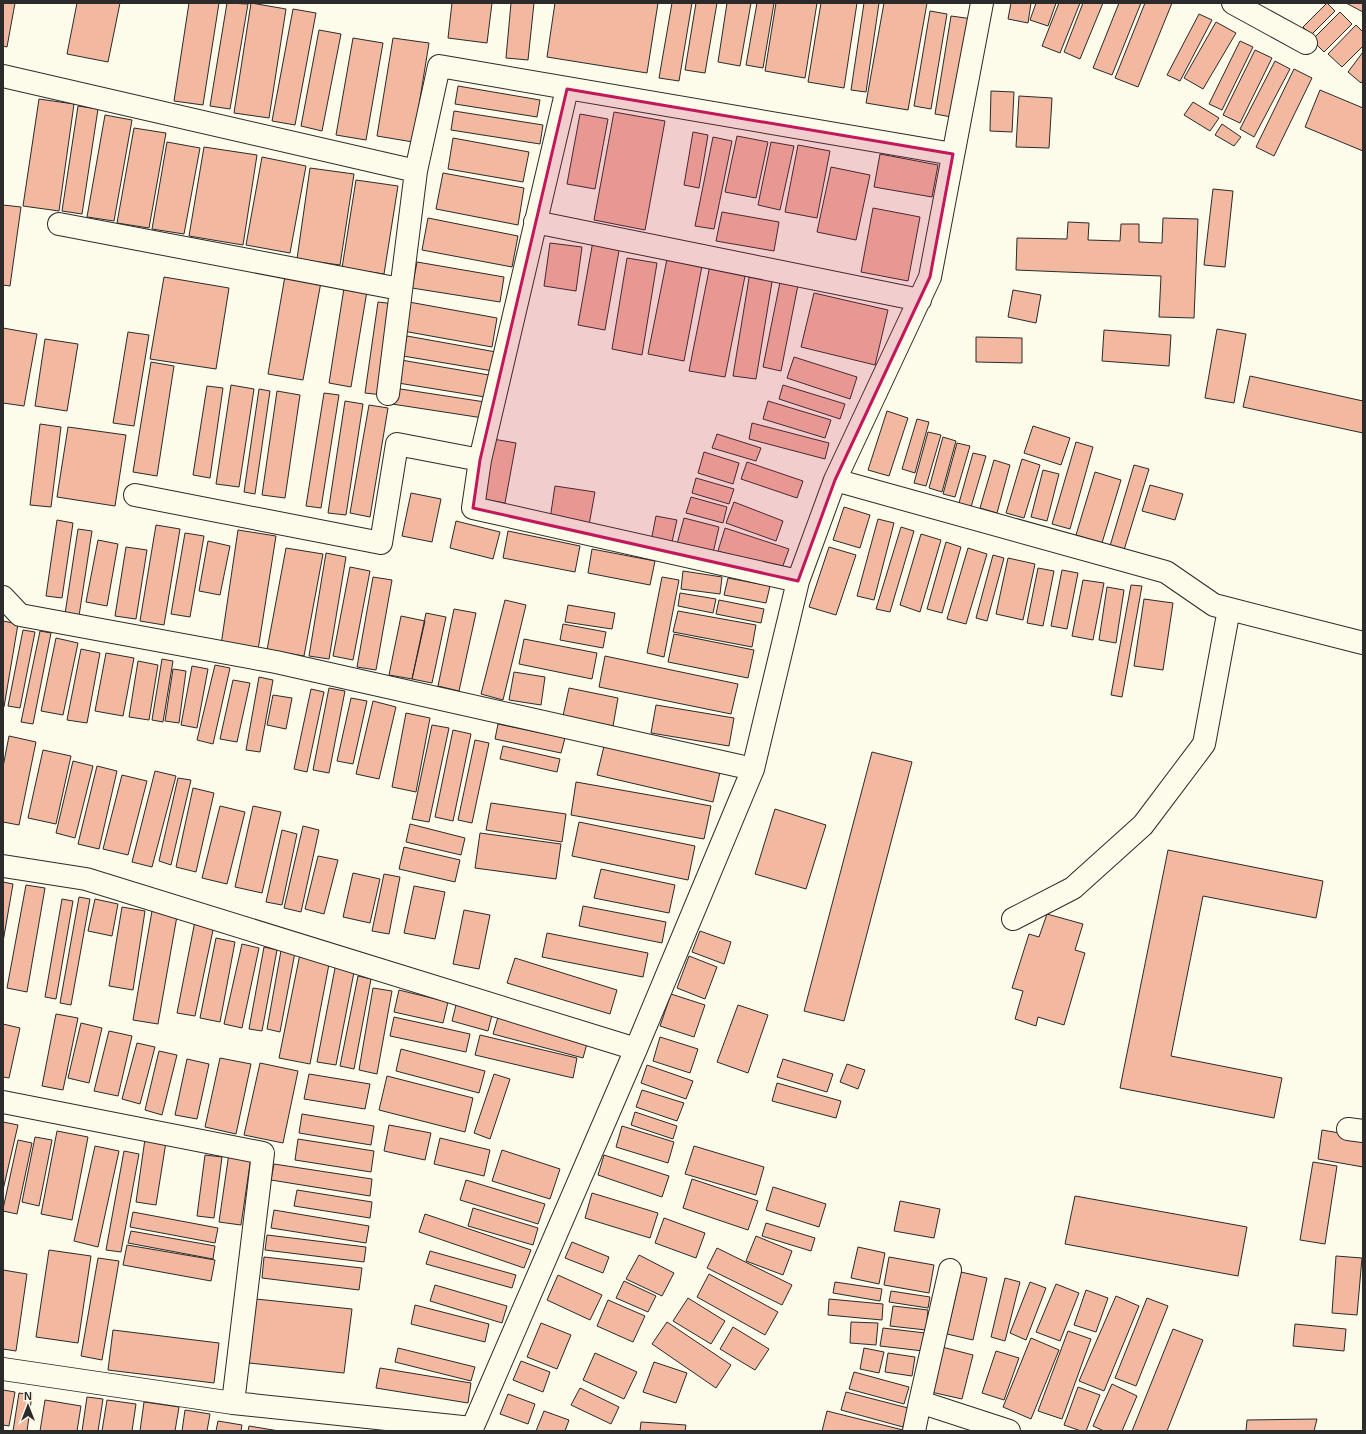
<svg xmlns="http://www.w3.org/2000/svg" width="1366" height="1434" viewBox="0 0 1366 1434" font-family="Helvetica,sans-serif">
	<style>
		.building { fill: #f2b8a0; stroke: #2b2b2b }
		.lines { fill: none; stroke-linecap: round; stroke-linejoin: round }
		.minor-casing { stroke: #2b2b2b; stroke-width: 24 }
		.minor { stroke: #fdfbea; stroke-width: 22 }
		.marked { fill: #c2185b; fill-opacity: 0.2; stroke: #c2185b; stroke-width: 3; stroke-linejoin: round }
	</style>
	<rect width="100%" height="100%" fill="#fdfbea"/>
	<path class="building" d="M3 3H15L7 47 3 46Z
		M77 3H120L108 62 67 54Z
		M189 3H219L203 105 174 101Z
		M227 3 248 4 230 109 210 106Z
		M251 3 286 9 269 118 234 113Z
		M452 3H492L487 43 448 38Z
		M511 3H534L528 60 506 58Z
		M555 3H658L647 73 547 57Z
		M672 3H692L679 81 659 78Z
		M696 3H717L705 73 685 70Z
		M727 3H751L740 66 718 62Z
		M757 3H774L763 68 746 65Z
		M776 3H817L805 78 765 71Z
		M821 3H857L844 88 808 82Z
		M864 3H879L866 92 851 90Z
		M884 3H927L908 110 866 103Z
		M1011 3H1031L1028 23 1008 19Z
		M1036 3H1056L1048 26 1030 20Z
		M1059 3H1080L1060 53 1042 46Z
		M1083 3H1103L1080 59 1064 52Z
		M1119 3H1141L1112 75 1093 68Z
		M1145 3H1172L1138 87 1115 78Z
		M1327 3 1335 11 1311 35 1303 27Z
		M1346 3H1363V12Z
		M293 9 316 13 295 125 272 121Z
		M930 11 947 14 931 109 914 106Z
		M1340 12 1352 24 1324 52 1312 40Z
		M1199 14 1212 20 1180 81 1167 75Z
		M951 16 973 19 957 118 935 114Z
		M1216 22 1236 33 1203 89 1184 78Z
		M1356 25 1363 32V46L1342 67 1328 54Z
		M319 30 341 34 322 131 301 126Z
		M353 38 383 43 366 140 336 135Z
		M393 38 429 43 413 142 377 136Z
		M1240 41 1253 47 1222 110 1209 104Z
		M1255 50 1272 58 1240 123 1223 115Z
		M1363 52V80L1361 83 1348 72Z
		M1275 61 1290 69 1254 137 1240 129Z
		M1294 69 1312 78 1274 156 1256 147Z
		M458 86 540 100 537 117 455 104Z
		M1320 90 1363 108V151L1305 127Z
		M991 91 1014 92 1012 132 990 131Z
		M1019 96 1052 98 1049 148 1016 147Z
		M39 99 74 104 59 211 23 206Z
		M1193 102 1219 118 1210 131 1184 115Z
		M78 106 98 109 82 214 62 211Z
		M454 111 543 125 540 144 451 130Z
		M614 112 665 121 645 230 594 220Z
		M580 114 608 119 595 189 567 184Z
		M105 115 132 120 114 221 87 217Z
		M1222 124 1241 137 1234 146 1215 135Z
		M134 128 166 133 149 228 117 223Z
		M693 132 708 135 699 188 684 185Z
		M737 136 768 142 756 198 725 192Z
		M713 137 732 141 714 229 695 226Z
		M453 138 529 152 523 182 448 169Z
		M167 142 200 148 184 234 152 229Z
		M771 142 794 146 780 210 758 205Z
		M798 145 830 151 817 218 785 212Z
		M204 147 257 155 243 245 189 236Z
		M880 154 938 165 932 197 874 187Z
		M262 157 306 166 290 253 246 245Z
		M831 167 870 175 856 240 817 232Z
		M310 168 354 174 340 265 297 259Z
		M443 173 524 188 518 225 436 209Z
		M356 180 398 186 384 274 342 268Z
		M1213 189 1233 191 1225 267 1204 265Z
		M3 205 21 207 10 286 3 285Z
		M873 208 920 217 908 281 861 272Z
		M722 212 779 222 774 251 716 241Z
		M428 218 518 236 512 267 422 250Z
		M1163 218 1198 219 1194 318 1159 317 1161 276 1016 270 1017 238 1067 239 1068 222 1089 223 1088 240 1120 241 1121 224H1139V242L1162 243Z
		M593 241 620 245 605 330 578 325Z
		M550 243 582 247 576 291 544 286Z
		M627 258 657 263 642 355 612 349Z
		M667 259 702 266 684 361 648 354Z
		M417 262 504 277 500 302 412 288Z
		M710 265 746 271 725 377 689 371Z
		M750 272 773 276 756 379 733 376Z
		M285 276 321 282 303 380 268 374Z
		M164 277 229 288 216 369 150 359Z
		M781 277 799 280 781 371 763 367Z
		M344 288 367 291 351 387 329 383Z
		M1013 290 1041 295 1036 323 1008 317Z
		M814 293 888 310 875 365 801 347Z
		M378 302 395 304 383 395 365 393Z
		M409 302 497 318 492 347 403 331Z
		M3 328 37 334 24 406 3 403Z
		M1217 329 1246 334 1234 403 1205 398Z
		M1104 330 1171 335 1169 366 1102 361Z
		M128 332 149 335 134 426 113 423Z
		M407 336 496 352 493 371 403 356Z
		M976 337 1022 338V363L976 362Z
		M45 339 78 344 67 411 35 406Z
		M794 357 857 377 850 399 787 378Z
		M401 360 489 375 485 397 398 383Z
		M151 362 174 366 157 476 133 472Z
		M1250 376 1363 401V433L1243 407Z
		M231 385 254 389 239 487 216 484Z
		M783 385 845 404 840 419 779 399Z
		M207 386 223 388 210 478 193 475Z
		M394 388 485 402 483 418 392 404Z
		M259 389 270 391 255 494 244 492Z
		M277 391 300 395 285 498 262 495Z
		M324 393 339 395 321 508 306 506Z
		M345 401 363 404 346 515 328 513Z
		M768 401 831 420 825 438 763 419Z
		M369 405 388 408 370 517 350 513Z
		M887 411 908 418 889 476 868 470Z
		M917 419 929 422 915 473 902 469Z
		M752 423 829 443 825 459 749 439Z
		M40 424 61 427 51 507 30 505Z
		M1033 426 1070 438 1061 465 1024 453Z
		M68 427 126 435 115 506 57 497Z
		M928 432 941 435 926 486 914 483Z
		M717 434 761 448 756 461 712 448Z
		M943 437 956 441 942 492 929 488Z
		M493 439 516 443 505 503 482 499Z
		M1076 442 1093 447 1070 529 1052 524Z
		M957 443 970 446 955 497 943 494Z
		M704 452 739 463 733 484 698 473Z
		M973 453 986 456 971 507 959 503Z
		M1022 459 1040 465 1024 518 1006 513Z
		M994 460 1010 465 997 513 980 508Z
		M747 462 803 481 797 498 741 479Z
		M1134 465 1149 469 1124 550 1110 546Z
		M1043 470 1059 474 1047 521 1031 517Z
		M1095 472 1121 480 1102 543 1076 535Z
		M696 478 734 489 729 504 692 493Z
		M1150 485 1183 494 1175 520 1142 511Z
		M555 486 595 492 589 525 550 519Z
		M411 493 441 499 432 542 402 536Z
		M691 497 727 507 723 523 686 513Z
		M734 502 783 521 776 541 726 523Z
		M844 507 870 515 860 548 833 540Z
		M656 516 677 520 671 546 651 541Z
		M684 518 719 527 713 553 677 544Z
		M878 519 894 523 874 600 857 596Z
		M57 520 73 523 62 598 46 596Z
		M456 521 500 532 493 559 450 548Z
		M156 525 180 529 164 625 140 621Z
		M901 527 914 531 890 612 876 609Z
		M725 528 789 549 781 571 718 551Z
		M78 529 92 531 79 616 65 614Z
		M238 530 276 536 258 650 221 645Z
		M508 531 580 546 575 572 503 558Z
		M185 533 204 536 190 617 171 614Z
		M921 534 941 540 920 612 900 605Z
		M98 540 118 544 107 606 86 602Z
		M208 541 230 546 220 595 199 591Z
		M946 542 961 547 942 613 927 609Z
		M126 547 147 550 136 619 115 616Z
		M829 547 856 555 836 615 809 607Z
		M286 548 323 554 304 656 267 650Z
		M968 548 987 554 966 624 947 619Z
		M592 549 655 561 650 585 588 573Z
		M326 553 346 557 329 659 309 656Z
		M993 555 1004 558 987 621 976 618Z
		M1008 558 1035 564 1023 620 996 614Z
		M350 567 370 571 353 660 333 656Z
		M1038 568 1054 571 1043 626 1027 623Z
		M1062 570 1078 573 1067 629 1051 626Z
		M683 571 722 577 720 594 681 589Z
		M373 577 392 580 376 670 357 667Z
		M662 577 679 580 664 657 647 653Z
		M728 578 770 586 766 603 724 595Z
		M1083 580 1104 583 1093 640 1072 636Z
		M1131 585 1142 586 1122 697 1111 695Z
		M1107 587 1124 590 1116 643 1099 640Z
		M680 593 716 599 713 613 678 606Z
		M1144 599 1173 603 1163 670 1134 666Z
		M505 600 526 605 503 700 481 694Z
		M719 600 764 609 761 623 716 614Z
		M568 605 615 613 612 629 565 622Z
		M454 609 476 613 459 691 438 686Z
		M678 611 756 625 752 647 673 632Z
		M426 613 446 617 432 683 412 679Z
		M401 616 425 621 412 679 389 675Z
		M3 621 18 624 4 707H3Z
		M563 624 606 632 603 648 560 640Z
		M23 630 35 632 20 708 8 706Z
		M40 631 51 633 33 724 21 722Z
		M674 634 754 650 748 678 668 662Z
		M56 638 78 643 63 715 41 711Z
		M524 639 597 653 592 679 519 664Z
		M81 649 100 653 87 723 67 720Z
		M106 653 134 658 123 716 95 711Z
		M605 656 738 684 731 714 599 687Z
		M162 659 173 661 163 722 152 720Z
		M138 661 158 665 149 720 129 717Z
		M215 665 230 668 213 744 197 740Z
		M192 666 208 669 197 728 181 725Z
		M173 669 186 671 179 723 165 721Z
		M514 672 545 677 541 705 509 700Z
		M259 677 273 680 260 752 246 750Z
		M233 680 250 683 237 742 220 739Z
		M329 688 345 691 329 773 313 770Z
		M569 688 618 698 613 726 563 716Z
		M311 689 324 692 307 772 294 769Z
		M273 695 292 698 286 729 267 725Z
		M351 698 367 701 353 764 337 761Z
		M373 701 396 707 379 779 356 774Z
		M656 705 734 718 729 746 651 733Z
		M406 713 430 718 416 792 392 787Z
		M498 724 565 738 561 753 495 739Z
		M432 725 449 728 429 822 412 819Z
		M453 730 471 734 453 821 435 817Z
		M9 736 36 742 19 825 3 822V767Z
		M475 740 489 743 472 823 458 820Z
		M605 742 721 768 713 802 597 775Z
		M503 746 560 759 557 772 500 759Z
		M43 750 71 756 56 824 28 818Z
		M872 752 912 762 844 1021 804 1011Z
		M73 761 93 766 75 838 56 833Z
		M97 766 117 771 99 849 78 844Z
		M155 771 176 776 152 867 132 862Z
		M122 775 147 781 128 855 103 849Z
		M178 778 191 780 171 865 159 861Z
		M576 782 711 806 704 839 571 815Z
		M193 788 214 793 196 872 176 867Z
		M491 803 566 814 562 842 486 830Z
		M220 806 245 812 227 884 202 878Z
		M253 806 281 812 262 893 235 887Z
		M775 809 826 825 806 889 755 874Z
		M579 822 695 846 688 880 572 856Z
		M410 824 465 838 461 855 406 842Z
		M303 826 319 830 301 912 284 908Z
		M282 830 297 834 282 905 266 902Z
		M480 833 561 844 556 879 475 868Z
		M404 847 460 860 455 882 399 869Z
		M1168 850 1323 881 1316 918 1203 896 1171 1056 1282 1078 1274 1118 1120 1088Z
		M318 856 338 860 324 914 305 909Z
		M601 869 675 885 669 913 594 898Z
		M353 873 380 879 370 923 343 917Z
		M384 874 400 877 389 934 372 931Z
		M3 882 13 884 3 942Z
		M26 885 45 888 27 992 7 988Z
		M414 886 445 892 435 939 404 933Z
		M79 897 90 899 71 1005 60 1003Z
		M62 899 73 901 56 999 45 997Z
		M95 899 118 904 112 936 88 931Z
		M583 906 666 922 662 943 579 926Z
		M122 907 145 911 133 990 109 986Z
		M464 910 490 915 479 969 453 964Z
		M152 911 177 916 158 1024 133 1020Z
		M1047 914 1083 924 1075 950 1085 953 1064 1025 1038 1017 1036 1026 1015 1019 1023 991 1012 988 1029 934 1039 937Z
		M195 921 214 925 195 1016 177 1013Z
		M700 931 731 942 724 964 692 952Z
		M547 933 648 953 643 977 542 957Z
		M216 938 235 942 220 1022 200 1018Z
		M242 944 259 948 242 1028 224 1024Z
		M282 945 296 947 280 1032 267 1029Z
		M264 947 277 950 262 1031 249 1029Z
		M300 954 330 959 310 1064 279 1058Z
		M689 956 717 967 705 999 677 988Z
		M515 958 617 990 610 1014 507 983Z
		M336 963 355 967 336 1065 317 1062Z
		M358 976 371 979 354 1069 340 1066Z
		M373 988 392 991 377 1074 359 1070Z
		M399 990 448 1002 443 1023 394 1012Z
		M671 994 705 1005 694 1037 660 1026Z
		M456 1005 492 1015 488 1031 452 1021Z
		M738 1005 768 1015 748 1073 717 1062Z
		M56 1014 78 1018 63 1090 42 1086Z
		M394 1017 470 1034 466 1052 390 1036Z
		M498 1017 588 1040 583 1058 493 1034Z
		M81 1023 102 1028 89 1083 68 1078Z
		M3 1024 20 1028 9 1078 3 1077Z
		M109 1031 132 1036 118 1096 94 1091Z
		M480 1035 577 1058 573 1078 475 1055Z
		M660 1037 698 1049 690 1073 653 1061Z
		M137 1043 155 1047 140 1104 122 1099Z
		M401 1049 485 1071 479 1093 396 1071Z
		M159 1051 177 1055 162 1115 145 1110Z
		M220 1058 251 1064 236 1134 205 1127Z
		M187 1059 209 1064 197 1119 175 1115Z
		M783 1059 833 1074 827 1092 777 1077Z
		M260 1063 298 1071 283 1143 244 1135Z
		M847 1064 865 1070 858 1089 840 1082Z
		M647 1065 693 1081 686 1099 641 1083Z
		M309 1074 370 1084 365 1109 304 1099Z
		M494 1074 510 1079 490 1139 474 1133Z
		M387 1076 473 1098 465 1132 379 1110Z
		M777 1083 841 1101 836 1118 772 1101Z
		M642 1090 684 1103 677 1121 636 1107Z
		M635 1112 677 1126 673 1139 631 1125Z
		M302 1114 374 1126 371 1145 299 1133Z
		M3 1122 18 1125 3 1190Z
		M389 1125 431 1133 425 1160 384 1151Z
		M622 1126 674 1142 668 1163 616 1147Z
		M1322 1130 1363 1137V1167L1318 1159Z
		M57 1131 88 1137 72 1220 41 1214Z
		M35 1137 52 1140 39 1206 22 1202Z
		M440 1138 490 1150 484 1176 434 1164Z
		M145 1139 166 1142 156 1205 136 1202Z
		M298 1139 374 1151 371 1172 295 1160Z
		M18 1140 32 1143 17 1214 3 1211V1209Z
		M95 1146 119 1151 98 1247 74 1241Z
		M694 1146 764 1167 756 1195 685 1174Z
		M502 1150 560 1169 550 1199 492 1181Z
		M124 1151 139 1154 121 1252 106 1250Z
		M229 1153 251 1157 241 1225 219 1222Z
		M205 1155 222 1157 214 1218 197 1216Z
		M604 1155 669 1176 662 1197 598 1175Z
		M1313 1162 1337 1166 1325 1244 1300 1240Z
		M274 1164 372 1179 370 1196 271 1180Z
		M692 1179 758 1201 748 1230 683 1208Z
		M466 1180 545 1204 538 1224 460 1200Z
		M773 1187 826 1204 819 1227 766 1210Z
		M297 1190 372 1202 370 1218 294 1206Z
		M592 1193 658 1213 650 1238 585 1218Z
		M1075 1196 1247 1227 1238 1276 1065 1244Z
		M900 1201 940 1209 934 1238 894 1231Z
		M473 1208 538 1228 533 1245 468 1226Z
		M274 1210 369 1226 366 1243 271 1228Z
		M133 1212 218 1228 215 1243 130 1227Z
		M425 1214 531 1250 524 1268 419 1232Z
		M664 1218 705 1233 696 1258 655 1243Z
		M766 1223 815 1238 811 1251 762 1236Z
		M131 1231 215 1246 213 1259 128 1243Z
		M267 1235 366 1247 364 1262 265 1250Z
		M756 1236 792 1251 783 1275 746 1261Z
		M572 1242 609 1257 603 1273 565 1258Z
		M127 1245 215 1260 211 1281 123 1265Z
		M858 1247 885 1253 879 1284 851 1278Z
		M717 1248 792 1285 782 1305 707 1268Z
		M49 1250 91 1256 78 1343 36 1337Z
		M430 1251 516 1275 512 1288 426 1264Z
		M639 1255 674 1273 662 1296 626 1279Z
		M1336 1256 1362 1258 1357 1315 1332 1313Z
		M264 1257 362 1268 359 1290 262 1278Z
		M889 1257 934 1265 929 1293 884 1285Z
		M98 1258 119 1261 102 1360 81 1356Z
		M3 1270 27 1274 16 1351 3 1349Z
		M961 1272 987 1278 973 1340 947 1334Z
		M709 1274 778 1312 765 1335 697 1297Z
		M558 1275 602 1295 590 1320 547 1300Z
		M1005 1278 1020 1282 1005 1341 991 1337Z
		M624 1281 656 1296 648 1312 616 1298Z
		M835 1282 882 1289 880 1301 833 1293Z
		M1030 1282 1046 1288 1026 1340 1010 1333Z
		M1056 1284 1079 1293 1060 1341 1036 1332Z
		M435 1285 507 1306 502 1323 430 1301Z
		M1086 1290 1108 1298 1096 1332 1074 1325Z
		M891 1291 930 1297 928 1308 889 1302Z
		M1116 1296 1139 1306 1104 1391 1079 1381Z
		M688 1298 725 1321 711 1344 673 1321Z
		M1147 1298 1168 1306 1136 1386 1115 1378Z
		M256 1299 352 1309 344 1373 249 1363Z
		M829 1299 883 1304 882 1320 828 1315Z
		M608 1300 645 1316 633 1342 597 1326Z
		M415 1305 489 1324 485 1342 411 1324Z
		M893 1306 928 1310 926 1330 890 1326Z
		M667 1322 731 1365 716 1388 652 1344Z
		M851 1322 878 1323 876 1345 850 1343Z
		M541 1323 571 1335 557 1369 527 1357Z
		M1295 1324 1346 1329 1344 1351 1293 1346Z
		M733 1327 769 1349 755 1370 720 1349Z
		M883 1328 925 1333 923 1351 880 1346Z
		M1173 1329 1203 1340 1167 1431H1132Z
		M113 1330 219 1343 214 1383 108 1370Z
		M1068 1331 1091 1339 1062 1419 1038 1411Z
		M1031 1338 1059 1350 1031 1419 1003 1407Z
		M942 1347 973 1355 962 1399 931 1392Z
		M398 1348 475 1367 471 1381 395 1362Z
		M864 1348 884 1352 879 1373 860 1369Z
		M996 1351 1019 1358 1004 1400 982 1393Z
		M595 1353 637 1372 624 1399 583 1380Z
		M888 1353 915 1357 912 1376 885 1372Z
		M521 1361 550 1372 543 1392 513 1380Z
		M654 1362 687 1373 676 1403 643 1392Z
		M380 1368 471 1383 468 1403 376 1388Z
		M854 1372 909 1387 904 1404 849 1389Z
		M1112 1384 1137 1396 1122 1431H1104L1093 1426Z
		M1078 1387 1100 1395 1086 1431H1081L1064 1425Z
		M580 1388 619 1407 611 1424 571 1405Z
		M3 1390 15 1392 9 1426 3 1425Z
		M846 1392 908 1408 903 1427 841 1410Z
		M19 1393 32 1395 27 1431H13Z
		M508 1394 535 1404 528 1424 500 1414Z
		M87 1397 103 1399 98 1431H82Z
		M45 1400 81 1406 77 1431H40Z
		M107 1400 136 1404 132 1431H102Z
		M144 1402 179 1407 175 1431H140Z
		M185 1410 210 1414 207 1431H182Z
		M544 1411 569 1420 565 1431H536Z
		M827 1411 903 1430V1431H822Z
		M1317 1419 1314 1431H1246L1247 1420Z
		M218 1421 242 1425 241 1431H216Z
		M641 1422 686 1425 685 1431H640Z
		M249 1426 279 1431H248Z"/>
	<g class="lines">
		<g class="minor-casing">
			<path id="minor" d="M1233 3 1306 43
				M3 76 416 171
				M567 89 480 460 473 508 798 581
				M535 222 920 300
				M59 224 400 289
				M388 394 416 171 439 66 953 154
				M835 480 1166 572 1214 605 1363 643
				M135 495 381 543 397 444 480 460
				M3 597 20 615 276 662 753 769
				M3 866 86 879 636 1049
				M1013 919 1073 888 1143 825 1204 744 1229 609
				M3 1102 263 1153 233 1403
				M1348 1129 1363 1131
				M3 1369 233 1403 472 1428
				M920 1402 1009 1431
				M471 1431 636 1049 753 769 798 581 835 480 930 277 982 3
				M914 1431 920 1402 950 1270"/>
		</g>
		<use href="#minor" class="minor"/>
	</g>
	<path class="marked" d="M567 89 953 154 930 277 835 480 798 581 473 508 480 460Z"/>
	<rect width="1366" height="1434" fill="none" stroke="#2b2b2b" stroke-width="8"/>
	<g transform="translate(28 1406)" stroke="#fdfbea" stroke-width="3" paint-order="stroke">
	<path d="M0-3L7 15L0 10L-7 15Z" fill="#2b2b2b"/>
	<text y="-6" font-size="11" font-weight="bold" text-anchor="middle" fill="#2b2b2b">N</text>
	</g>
</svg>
